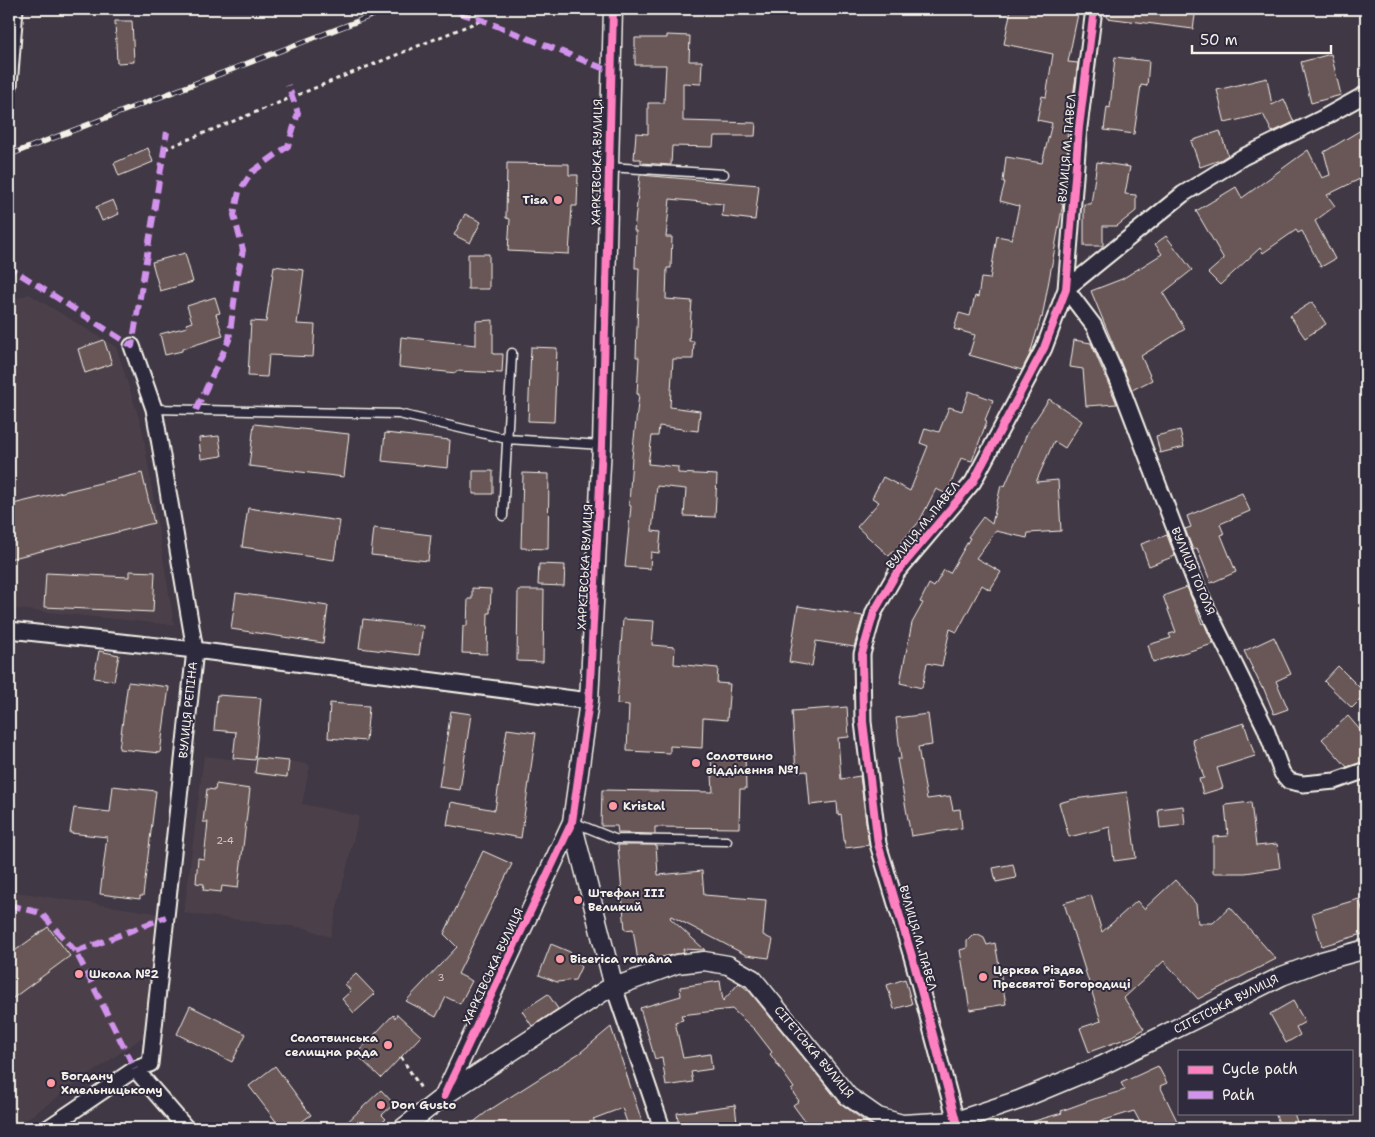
<svg xmlns="http://www.w3.org/2000/svg" width="1375" height="1137" viewBox="0 0 1375 1137" font-family="'Shantell Sans',sans-serif">
	<style>
		.built { fill: #4c414a }
		.building { fill: #695757; stroke: #f4f1e8 }
		.lines { fill: none; stroke-linecap: round; stroke-linejoin: round }
		.service-casing { stroke: #f4f1e8; stroke-width: 11 }
		.minor-casing { stroke: #f4f1e8; stroke-width: 19 }
		.tertiary-casing { stroke: #f4f1e8; stroke-width: 21 }
		.path { stroke: #f4f1e8; stroke-width: 3; stroke-dasharray: 4 4; stroke-linecap: butt }
		.service { stroke: #2f2a3d; stroke-width: 8 }
		.minor { stroke: #2f2a3d; stroke-width: 15 }
		.tertiary { stroke: #2f2a3d; stroke-width: 18 }
		.rail-casing { stroke: #f4f1e8; stroke-width: 5.5 }
		.rail { stroke: #2f2a3d; stroke-width: 4; stroke-dasharray: 11; stroke-linecap: butt }
		.quiet { stroke: #d193ec; stroke-width: 6; stroke-dasharray: 12 6; stroke-linecap: butt }
		.cycleway-casing { stroke: #2f2a3d; stroke-width: 11 }
		.cycleway { stroke: #ff80c0; stroke-width: 8 }
		.poi-dot { fill: #ff9aa2; stroke: #2f2a3d; stroke-width: 2 }
		.labels { text-anchor: middle; stroke-width: 4; stroke-linejoin: round; paint-order: stroke }
		.number-label { font-size: 10px; fill: #d1cac4 }
		.street-label { font-size: 12px; fill: #f4f1e8; stroke: #2f2a3d }
		.poi-label { font-size: 12px; font-weight: bold; fill: #f4f1e8; stroke: #2f2a3d; text-anchor: start }
	</style>
	<rect width="100%" height="100%" fill="#403845"/>
	<filter id="ink" filterUnits="userSpaceOnUse"><feTurbulence type="fractalNoise" baseFrequency=".02" numOctaves="2"/><feDisplacementMap in="SourceGraphic" scale="10" xChannelSelector="R" yChannelSelector="G"/><feConvolveMatrix kernelMatrix="1 2 1 2 8 2 1 2 1" color-interpolation-filters="sRGB"/></filter>
	<g filter="url(#ink)">
		<path class="built" d="M29 294 116 347 142 428 174 625 9 608V302Z
			M204 756 255 762V773L286 777 289 761 310 765 302 804 359 816 330 937 306 928 184 913Z
			M9 891 156 913 144 1036 14 1128H9Z"/>
		<path class="building" d="M1011 9H1079L1068 62 1078 63 1067 137H1069L1061 204H1063L1042 318 1041 317 1030 354 1022 370 969 355 975 335 954 329 959 313 970 316 975 296 978 297 981 278 990 279 997 236 1012 239 1019 206 1000 201 1005 182H1003L1006 157 1042 163 1052 123 1037 120 1042 96 1046 97 1053 54 1004 44Z
			M1108 9H1196L1193 29 1107 18Z
			M115 21H132L134 62 117 63Z
			M667 35 690 36 689 61H702L701 84 683 83V121L756 123 755 136H714L713 147 672 146 671 165 641 163V159H634L636 133 648 134V103H664L666 65H635V38H667Z
			M1331 54 1341 95 1311 103 1301 62Z
			M1115 57 1149 61 1147 86 1141 85 1134 134 1104 130 1107 107 1110 108Z
			M1267 78 1272 105 1284 99 1294 122 1272 132 1263 114 1225 123 1217 90Z
			M1366 127V176L1327 195 1335 206 1315 221 1335 259 1321 267 1302 231 1298 233 1296 230 1263 253 1260 248 1220 285 1208 273 1224 259 1196 211 1236 187 1242 198 1308 150 1322 178 1330 175 1324 152Z
			M1220 131 1228 155 1220 160 1200 167 1191 141Z
			M148 148 153 162 119 176 114 163Z
			M1097 162 1130 167 1125 194 1136 195V211L1117 226H1103V246H1084V204H1091Z
			M507 163 569 164V175H578L577 206H572L569 254 508 251 510 219 506 218Z
			M640 175 759 185 755 220 722 216 723 204 670 199 666 237H672L671 268H667L666 299 692 301 689 341H694L693 359H673L670 407 700 411 698 431 659 426 658 436H652L648 464 678 467V473L717 475 715 517 684 516 686 489 657 486 652 531 661 532 659 553 651 552 650 569 625 567 631 506 629 505 632 457 639 394H637L639 357H636L639 268H635L636 231H634Z
			M113 200 119 214 102 221 96 207Z
			M465 214 481 222 470 243 454 235Z
			M1166 236 1192 270 1163 293 1185 329 1141 356 1152 380 1132 390 1091 291 1122 279 1162 254 1155 244Z
			M185 253 193 282 160 291 152 262Z
			M468 254H489V289H468Z
			M274 266 304 270 297 324 315 325 313 357 269 355 267 377 248 376 251 321 266 322Z
			M215 297 220 313 216 314 223 336 182 349V351L165 355 160 334 187 327 186 324 192 322 187 306Z
			M1312 302 1326 324 1305 338 1290 316Z
			M493 320V354H503L502 373 456 371V373L399 367 401 337 476 345V321Z
			M104 340 112 364 85 373 78 349Z
			M1074 340 1091 343 1117 404 1086 406 1083 369 1070 367Z
			M531 347 557 348 554 422 528 421Z
			M969 391 993 400 985 420 987 421 972 461 961 458 947 494 936 489 919 522 889 556 857 527 879 502 872 498 883 477 910 491 928 446 920 443 925 428 939 432 949 407 962 411Z
			M1049 399 1082 421 1065 448 1054 441 1036 482 1058 480 1061 531 1028 533 1027 538 996 531 976 558 1001 572 990 590 982 585 957 632 950 629 942 666 927 663 922 688 900 683 912 623 923 603 920 602 929 584 934 587 944 570 950 573 970 538 968 537 983 517 992 524 1001 485 1005 486 1028 431Z
			M254 424 349 434 344 477 249 466Z
			M1180 430 1184 447 1160 453 1156 436Z
			M385 433 450 440 448 468 382 461Z
			M219 436 222 456 201 459 199 438Z
			M473 471H493V494H473Z
			M142 473 154 523 9 559V505Z
			M523 473 549 474 548 549 521 548Z
			M1242 493 1250 511 1220 524 1224 534 1221 535 1236 572 1211 583 1197 548 1193 550 1185 529 1191 527 1187 516Z
			M248 508 340 521 334 560 242 547Z
			M374 528 431 535 428 561 371 555Z
			M1167 535 1175 556 1149 566 1141 544Z
			M539 564 565 565 564 586 538 585Z
			M129 571 155 572 153 612 44 607 46 573 129 577Z
			M1187 587 1202 624 1204 623 1213 644 1153 662 1148 645 1171 638 1169 634 1176 632 1163 596Z
			M472 588 491 589 490 613H488L487 654 462 653 463 626H467L468 599H472Z
			M518 590H544L543 662 517 661Z
			M236 593 328 606 323 643 231 629Z
			M798 606 863 616 854 647 816 641 812 666 789 662Z
			M363 619 423 626 419 655 359 648Z
			M623 619 654 621 652 645 675 647 674 664 718 668 717 683 730 684 727 720 703 718 702 748 670 746V753L627 751 629 705 617 704Z
			M1274 637 1291 674 1276 681 1288 709 1274 714 1263 687 1262 688 1244 651Z
			M99 651 119 655 114 681 94 678Z
			M1338 666 1366 694 1352 708 1324 681Z
			M128 682 169 687 160 753 119 749Z
			M217 695 261 698 255 760 233 758 236 732 214 730Z
			M330 703 369 706 366 741 328 738Z
			M847 707 849 737 838 738 841 779 860 776 869 845 845 848 841 814 838 815 837 802 810 805 807 771 796 772 792 711Z
			M451 711 471 714 460 790 439 787Z
			M928 714 932 745 918 747 927 799 950 796 953 810 960 809 962 828 911 836 897 759H901L896 718Z
			M1348 716 1366 737V758L1362 762 1347 767 1322 739Z
			M1244 723 1255 756 1217 768 1223 788 1203 794 1199 779 1204 778 1192 739Z
			M507 729 536 733 521 838 447 825 451 802 495 810Z
			M745 756 746 789H740L739 828 655 827V834L618 833 617 826H601L602 790 713 792 711 758Z
			M257 758 289 761 287 777 255 773Z
			M216 784 250 789 238 888 222 886 221 892 203 890 204 884 196 883 198 858 204 859 208 822H203L207 789 215 790Z
			M113 786 156 791 143 896H140V899L100 894 107 837 70 833 74 808 110 812Z
			M1127 792 1136 858 1114 861 1110 827 1069 837 1059 803 1074 799Z
			M1251 802 1256 846 1277 844 1280 868 1245 873H1213V837L1228 836 1225 805Z
			M1183 806 1185 825 1160 828 1158 809Z
			M618 845H656L658 875 702 871 704 895 766 900 763 935 773 940 769 958 746 955 671 916 670 918 705 950 683 949 684 953 638 961 633 929 625 930Z
			M483 851 512 864 458 974 472 981 460 1004 446 997 436 1017 406 1001 457 947 444 934Z
			M1013 864 1016 878 996 882 993 868Z
			M1175 880 1196 904 1198 923H1213L1230 907 1276 959 1198 999 1164 961 1124 998 1144 1029 1133 1036 1089 1052 1080 1028 1101 1021 1064 903 1091 895 1102 932 1137 901 1144 909Z
			M1359 899 1363 912 1366 911V933L1322 946 1312 913Z
			M48 927 70 956 9 1001V955Z
			M978 935 984 938 987 945 995 943 1006 1004 970 1010 960 950 967 948V941L972 936Z
			M551 944 570 952 581 967 575 980 557 982 539 975Z
			M356 974 375 994 354 1013 342 999 351 991 345 984Z
			M905 979 912 1004 894 1009 887 985Z
			M720 981 723 1001 739 983 749 991 840 1103 874 1128H810L793 1105 799 1101 791 1090 794 1088 770 1054 772 1052 755 1030 732 1009 681 1015 683 1020 675 1022 683 1058 710 1054 712 1069 691 1072 693 1082 666 1086 662 1057 655 1059 640 1008 681 996 680 987Z
			M548 994 558 1009 532 1026 522 1011Z
			M1293 1001 1305 1022 1296 1027 1300 1035 1286 1043 1270 1014Z
			M190 1006 246 1034 232 1062 177 1034Z
			M397 1014 421 1036 381 1078 356 1054 393 1015 395 1018Z
			M611 1027 644 1128H629L622 1108 593 1119 596 1123 587 1128H466L488 1111 581 1052Z
			M275 1066 311 1115 293 1128H281L249 1086Z
			M1158 1066 1167 1083 1160 1086 1177 1121 1162 1128H1143L1134 1111 1092 1124 1093 1128H1024V1124L1062 1113 1061 1111 1094 1099 1125 1090 1121 1083Z
			M381 1090 394 1104 382 1115 386 1119 376 1128H341Z
			M735 1105 737 1123 714 1126V1128H679L677 1113Z
			M1275 1113H1294L1299 1128H1281Z"/>
		<g class="lines">
			<g class="service-casing">
				<path id="service" d="M608 167 724 174
					M154 409 399 414 507 439 602 445
					M503 516 512 353
					M573 822 615 839 727 841"/>
			</g>
			<g class="minor-casing">
				<path id="minor" d="M9 86 15 9
					M1366 94 1321 119 1243 157 1183 194 1066 289 1094 326 1119 382 1199 592 1265 727 1282 773 1289 781 1303 784 1335 781 1366 770
					M132 346 154 409 195 650 150 1064 135 1069
					M9 630 195 650 589 701
					M614 987 662 1128
					M956 1121 913 960 878 844 863 722 862 654 874 612 897 572 973 482 1044 348 1066 289 1079 127 1094 9
					M48 1128 135 1069 186 1128"/>
			</g>
			<g class="tertiary-casing">
				<path id="tertiary" d="M572 822 614 987
					M444 1096 572 822 589 701 602 445 613 9
					M403 1128 444 1096 606 990 677 964 704 961 728 965 753 979 848 1096 878 1117 902 1124 956 1121 1019 1100 1103 1065 1282 976 1322 961 1366 949"/>
			</g>
			<path class="path" d="M165 149 482 20
				M401 1057 422 1090"/>
			<use href="#service" class="service"/>
			<use href="#minor" class="minor"/>
			<use href="#tertiary" class="tertiary"/>
			<g class="rail-casing">
				<path id="rail" d="M9 155 389 9"/>
			</g>
			<use href="#rail" class="rail"/>
			<path class="quiet" d="M459 13 482 20 610 71
				M9 262 12 269 132 346 167 132
				M196 410 229 340 238 273 243 250 234 215 239 192 252 172 288 146 298 113 288 85
				M9 905 41 913 76 952 135 1069
				M76 952 166 917"/>
			<g class="cycleway-casing">
				<path id="cycleway" d="M444 1096 572 822 589 701 602 445 613 9
					M956 1121 913 960 878 844 863 722 862 654 874 612 897 572 973 482 1044 348 1066 289 1079 127 1094 9"/>
			</g>
			<use href="#cycleway" class="cycleway"/>
		</g>
	</g>
	<g class="poi-dot">
		<circle cx="558" cy="200" r="5"/>
		<circle cx="696" cy="763" r="5"/>
		<circle cx="613" cy="806" r="5"/>
		<circle cx="578" cy="900" r="5"/>
		<circle cx="560" cy="959" r="5"/>
		<circle cx="79" cy="974" r="5"/>
		<circle cx="983" cy="977" r="5"/>
		<circle cx="388" cy="1045" r="5"/>
		<circle cx="51" cy="1083" r="5"/>
		<circle cx="381" cy="1105" r="5"/>
	</g>
	<g class="labels">
		<g class="number-label">
			<text x="225" y="844">2-4</text>
			<text x="441" y="981">3</text>
		</g>
		<g class="street-label">
			<text transform="translate(1067 148) rotate(-85)" y="4">ВУЛИЦЯ М. ПАВЕЛ</text>
			<text transform="translate(597 162) rotate(-89)" y="4">ХАРКІВСЬКА ВУЛИЦЯ</text>
			<text transform="translate(923 525) rotate(-51)" y="4">ВУЛИЦЯ М. ПАВЕЛ</text>
			<text transform="translate(585 567) rotate(-87)" y="4">ХАРКІВСЬКА ВУЛИЦЯ</text>
			<text transform="translate(1193 571) rotate(67)" y="4">ВУЛИЦЯ ГОГОЛЯ</text>
			<text transform="translate(188 710) rotate(-84)" y="4">ВУЛИЦЯ РЕПІНА</text>
			<text transform="translate(918 938) rotate(74)" y="4">ВУЛИЦЯ М. ПАВЕЛ</text>
			<text transform="translate(493 966) rotate(-65)" y="4">ХАРКІВСЬКА ВУЛИЦЯ</text>
			<text transform="translate(1226 1004) rotate(-27)" y="4">СІГЕТСЬКА ВУЛИЦЯ</text>
			<text transform="translate(814 1052) rotate(50)" y="4">СІГЕТСЬКА ВУЛИЦЯ</text>
		</g>
		<g class="poi-label">
			<text x="548" y="204" text-anchor="end">Tisa</text>
			<text x="706" y="760">Солотвино<tspan x="706" dy="14">відділення №1</tspan></text>
			<text x="623" y="810">Kristal</text>
			<text x="588" y="897">Штефан III<tspan x="588" dy="14">Великий</tspan></text>
			<text x="570" y="963">Biserica româna</text>
			<text x="993" y="974">Церква Різдва<tspan x="993" dy="14">Пресвятої Богородиці</tspan></text>
			<text x="89" y="978">Школа №2</text>
			<text x="378" y="1042" text-anchor="end">Солотвинська<tspan x="378" dy="14">селищна рада</tspan></text>
			<text x="61" y="1080">Богдану<tspan x="61" dy="14">Хмельницькому</tspan></text>
			<text x="391" y="1109">Don Gusto</text>
		</g>
	</g>
	<rect width="1375" height="1137" fill="none" stroke="#2f2a3d" stroke-width="30"/>
	<rect x="15" y="15" width="1345" height="1107" fill="none" stroke="#f4f1e8" stroke-width="2" filter="url(#ink)"/>
	<rect x="1178" y="1050" width="175" height="65" fill="#2f2a3d" stroke="#7e7a81"/>
	<rect x="1188" y="1066" width="25" height="8" fill="#ff80c0" stroke="#7e7a81"/>
	<text x="1222" y="1074" font-size="15" fill="#f4f1e8">Cycle path</text>
	<rect x="1188" y="1091" width="25" height="8" fill="#d193ec" stroke="#7e7a81"/>
	<text x="1222" y="1100" font-size="15" fill="#f4f1e8">Path</text>
	<path d="M1192 45v8h139v-8" fill="none" stroke="#f4f1e8" stroke-width="2.5"/>
	<text x="1200" y="45" font-size="15" fill="#f4f1e8" stroke="#2f2a3d" stroke-width="4" paint-order="stroke">50 m</text>
</svg>
